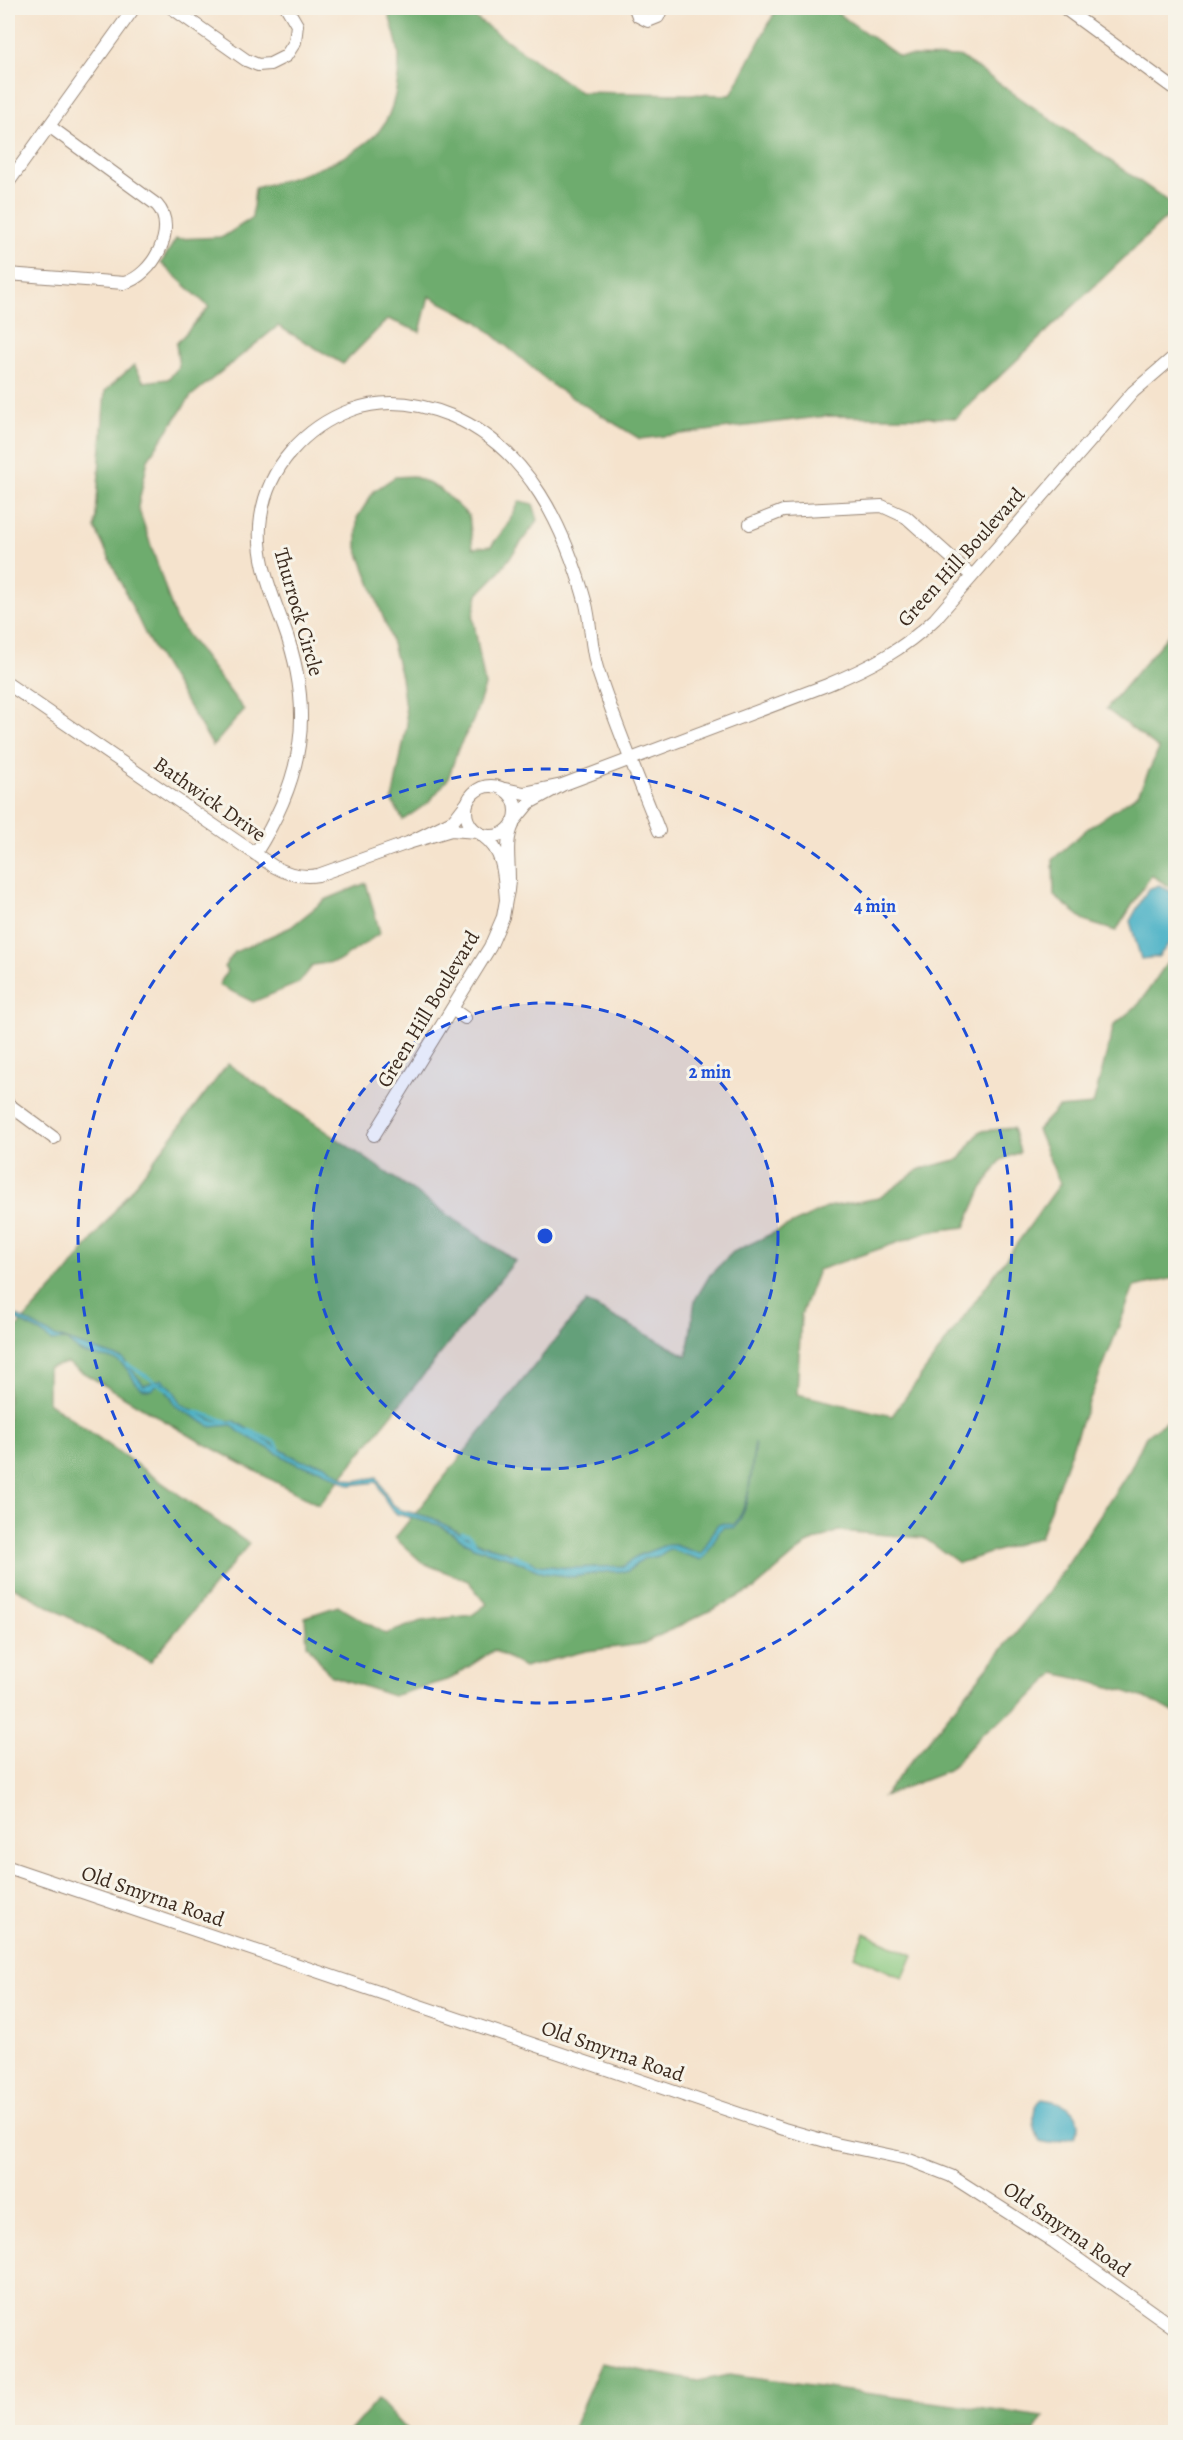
<svg xmlns="http://www.w3.org/2000/svg" width="1183" height="2440" viewBox="0 0 1183 2440" font-family="Alegreya,serif">
	<style>
		.green { fill: #88c87f; stroke: #62794e; stroke-width: 1.5 }
		.forest { fill: #6eac6e; stroke: #546b46; stroke-width: 1.5 }
		.water { fill: #48b1c6; stroke: #426e72; stroke-width: 1.5 }
		.lines { fill: none; stroke-linecap: round; stroke-linejoin: round }
		.stream { stroke: #48b1c6; stroke-width: 3 }
		.minor-casing { stroke: #988676; stroke-width: 14 }
		.minor { stroke: #fff; stroke-width: 12 }
		.ring { fill: none; stroke: #1d4ed8; stroke-width: 3; stroke-dasharray: 10 8 }
		.labels { text-anchor: middle; stroke-width: 6; stroke-linejoin: round; paint-order: stroke }
		.street-label { font-size: 21px; fill: #3b2a1e; stroke: #f7f3e8 }
		.centre { fill: #1d4ed8; stroke: #f7f3e8; stroke-width: 3 }
		.ring-label { font-size: 18px; text-anchor: middle; font-weight: bold; fill: #1d4ed8; stroke: #f7f3e8; stroke-width: 6; stroke-linejoin: round; paint-order: stroke }
	</style>
	<rect width="100%" height="100%" fill="#f7f3e8"/>
	<filter id="ink" filterUnits="userSpaceOnUse"><feTurbulence type="fractalNoise" baseFrequency=".0167" numOctaves="2"/><feDisplacementMap in="SourceGraphic" scale="12" xChannelSelector="R" yChannelSelector="G"/><feConvolveMatrix kernelMatrix="1 2 1 2 8 2 1 2 1" color-interpolation-filters="sRGB"/></filter>
	<filter id="wash" filterUnits="userSpaceOnUse"><feTurbulence type="fractalNoise" baseFrequency=".008" numOctaves="4" result="noise"/><feDisplacementMap in="SourceGraphic" scale="24" xChannelSelector="R" yChannelSelector="G"/><feGaussianBlur stdDeviation="1.35" result="paint"/><feColorMatrix in="noise" values="0 0 0 0 0 0 0 0 0 0 0 0 0 0 0 0 0 1.4 0 .05"/><feComposite in="paint" operator="in"/></filter>
	<g filter="url(#wash)">
		<rect width="100%" height="100%" fill="#f5e3cd"/>
		<path class="green" d="M864 1933 913 1955 903 1978 854 1956Z"/>
		<path class="forest" d="M387 8H461L580 92 731 95 777 8H830L899 56 961 57 1175 206V222L1167 217 956 418 827 416 640 439 556 388 477 321 429 296 420 332 388 319 343 364 278 326 191 396 148 459 138 507 176 620 244 710 213 746 147 638 95 528 105 391 134 365 144 382 168 379 179 367 176 344 209 307 161 263 176 239 223 237 252 218 255 188C294 178 351 162 379 131 395 112 399 80 399 57 398 41 391 23 387 8Z
			M413 476 440 489 469 516 473 548 491 546 506 527 520 501 533 504 538 520 496 576 478 594 473 617 485 686 473 721 458 749 448 779 429 802 403 820 392 801 407 724 401 677 389 633 357 548V518L374 491 395 477Z
			M1175 627V890L1151 875 1116 931 1087 922 1054 896 1053 859 1087 829 1138 794 1159 749 1106 709Z
			M366 883 380 933 339 961 313 965 299 983 253 1002 219 985 227 971 224 967 235 952 291 927 325 900Z
			M1175 951V1278L1134 1287 1081 1423 1040 1537 959 1563 924 1538 838 1531 807 1544 754 1589 642 1644 586 1651 524 1667 494 1650 450 1679 393 1696 330 1675 307 1644 305 1617 338 1606 386 1634 421 1621 472 1615 487 1604 468 1581 423 1563 395 1538 586 1302 687 1356 695 1300 710 1275 733 1252 828 1207 879 1198 920 1169 960 1159 980 1131 1013 1128 1020 1152 1001 1160 981 1190 965 1227 931 1231 818 1270 801 1315 797 1394 892 1416 1060 1184 1037 1130 1058 1108 1093 1105 1114 1025 1139 1004Z
			M228 1064 515 1261 319 1505 199 1441 67 1363 48 1368V1402L249 1544 150 1662 8 1584V1337L65 1275Z
			M1175 1415V1713C1140 1692 1095 1683 1055 1673L1028 1700 984 1732 948 1771 883 1796 1048 1593 1130 1470 1146 1436Z
			M601 2363 698 2381 729 2375 1044 2417 1034 2432H571Z
			M378 2399 409 2432H349Z"/>
		<path class="water" d="M1159 885 1172 892 1176 929 1173 939 1158 957 1141 959 1130 921 1148 889Z
			M8 1311 52 1335 123 1359 144 1385 162 1379 172 1388 182 1404 212 1420 235 1421 288 1454 303 1461 324 1464 345 1478 355 1481 377 1477 391 1503 401 1510 432 1518 483 1545 503 1550 539 1565 570 1568 624 1566 637 1556 666 1545H675L701 1554 717 1525 724 1523 734 1525C751 1504 751 1468 755 1442 752 1464 750 1512 734 1528L724 1527 720 1530 706 1556 701 1560 669 1549 659 1556 643 1559 628 1571 605 1572 574 1577 543 1573 507 1557 473 1547 439 1525 397 1514 388 1505 377 1482 350 1485 320 1469 298 1465 239 1432 232 1425 211 1427 176 1406 162 1383H159L151 1390C135 1391 134 1376 125 1367 113 1354 95 1359 81 1352 75 1349 71 1344 66 1340L51 1341 40 1332 8 1316Z
			M1042 2099C1058 2101 1079 2107 1079 2126L1074 2137 1049 2144 1040 2142C1034 2130 1029 2109 1042 2099Z"/>
		<g class="lines">
			<path class="stream" d="M127 1364 170 1391
				M195 1411 226 1421
				M249 1430 275 1442 279 1448
				M462 1533 469 1535 474 1541
				M513 1554 528 1561"/>
		</g>
	</g>
	<g filter="url(#ink)">
		<g class="lines">
			<g class="minor-casing">
				<path id="minor" d="M172 8 246 60 258 65 270 64 286 56 295 42 297 25 287 8
					M635 8 638 16 648 21 658 17 662 8
					M1064 8 1176 90
					M8 183 134 8
					M8 274 124 283C152 276 179 229 157 205L49 126
					M750 524 783 511 882 506 906 517 972 576
					M8 684 273 866C287 874 302 878 318 875L408 843
					M562 785 827 685C868 668 903 650 935 619L1133 392 1176 355
					M466 811a25 25 0 1 1 50 0a25 25 0 1 1-50 0Z
					M505 789 524 793 562 785 529 803 515 820
					M467 803 454 820 408 843 451 830 477 832
					M483 836C504 851 504 875 506 900 514 873 502 848 513 825
					M255 854C303 779 315 712 284 627 271 591 255 557 261 517 268 467 305 427 351 410 384 398 420 403 452 416 529 449 565 528 586 604 591 625 591 648 597 668 615 724 638 777 659 831
					M452 1009 465 1018
					M8 1104 54 1138
					M374 1135 490 947 503 917 506 900
					M8 1867 784 2129 836 2144 907 2159 951 2176 1054 2242 1176 2329"/>
			</g>
			<use href="#minor" class="minor"/>
		</g>
	</g>
	<circle cx="545" cy="1236" r="233" fill="#1d4ed8" fill-opacity=".12"/>
	<g class="ring">
		<circle cx="545" cy="1236" r="233"/>
		<circle cx="545" cy="1236" r="467"/>
	</g>
	<g class="labels">
		<g class="street-label">
			<text transform="translate(961 557) rotate(-48)" y="7">Green Hill Boulevard</text>
			<text transform="translate(299 612) rotate(74)" y="7">Thurrock Circle</text>
			<text transform="translate(210 799) rotate(35)" y="7">Bathwick Drive</text>
			<text transform="translate(428 1009) rotate(-59)" y="7">Green Hill Boulevard</text>
			<text transform="translate(153 1896) rotate(19)" y="7">Old Smyrna Road</text>
			<text transform="translate(613 2051) rotate(19)" y="7">Old Smyrna Road</text>
			<text transform="translate(1067 2229) rotate(35)" y="7">Old Smyrna Road</text>
		</g>
	</g>
	<circle cx="545" cy="1236" r="9" class="centre"/>
	<g class="ring-label">
		<text x="875" y="912">4 min</text>
		<text x="710" y="1078">2 min</text>
	</g>
	<rect width="1183" height="2440" fill="none" stroke="#f7f3e8" stroke-width="30"/>
</svg>
